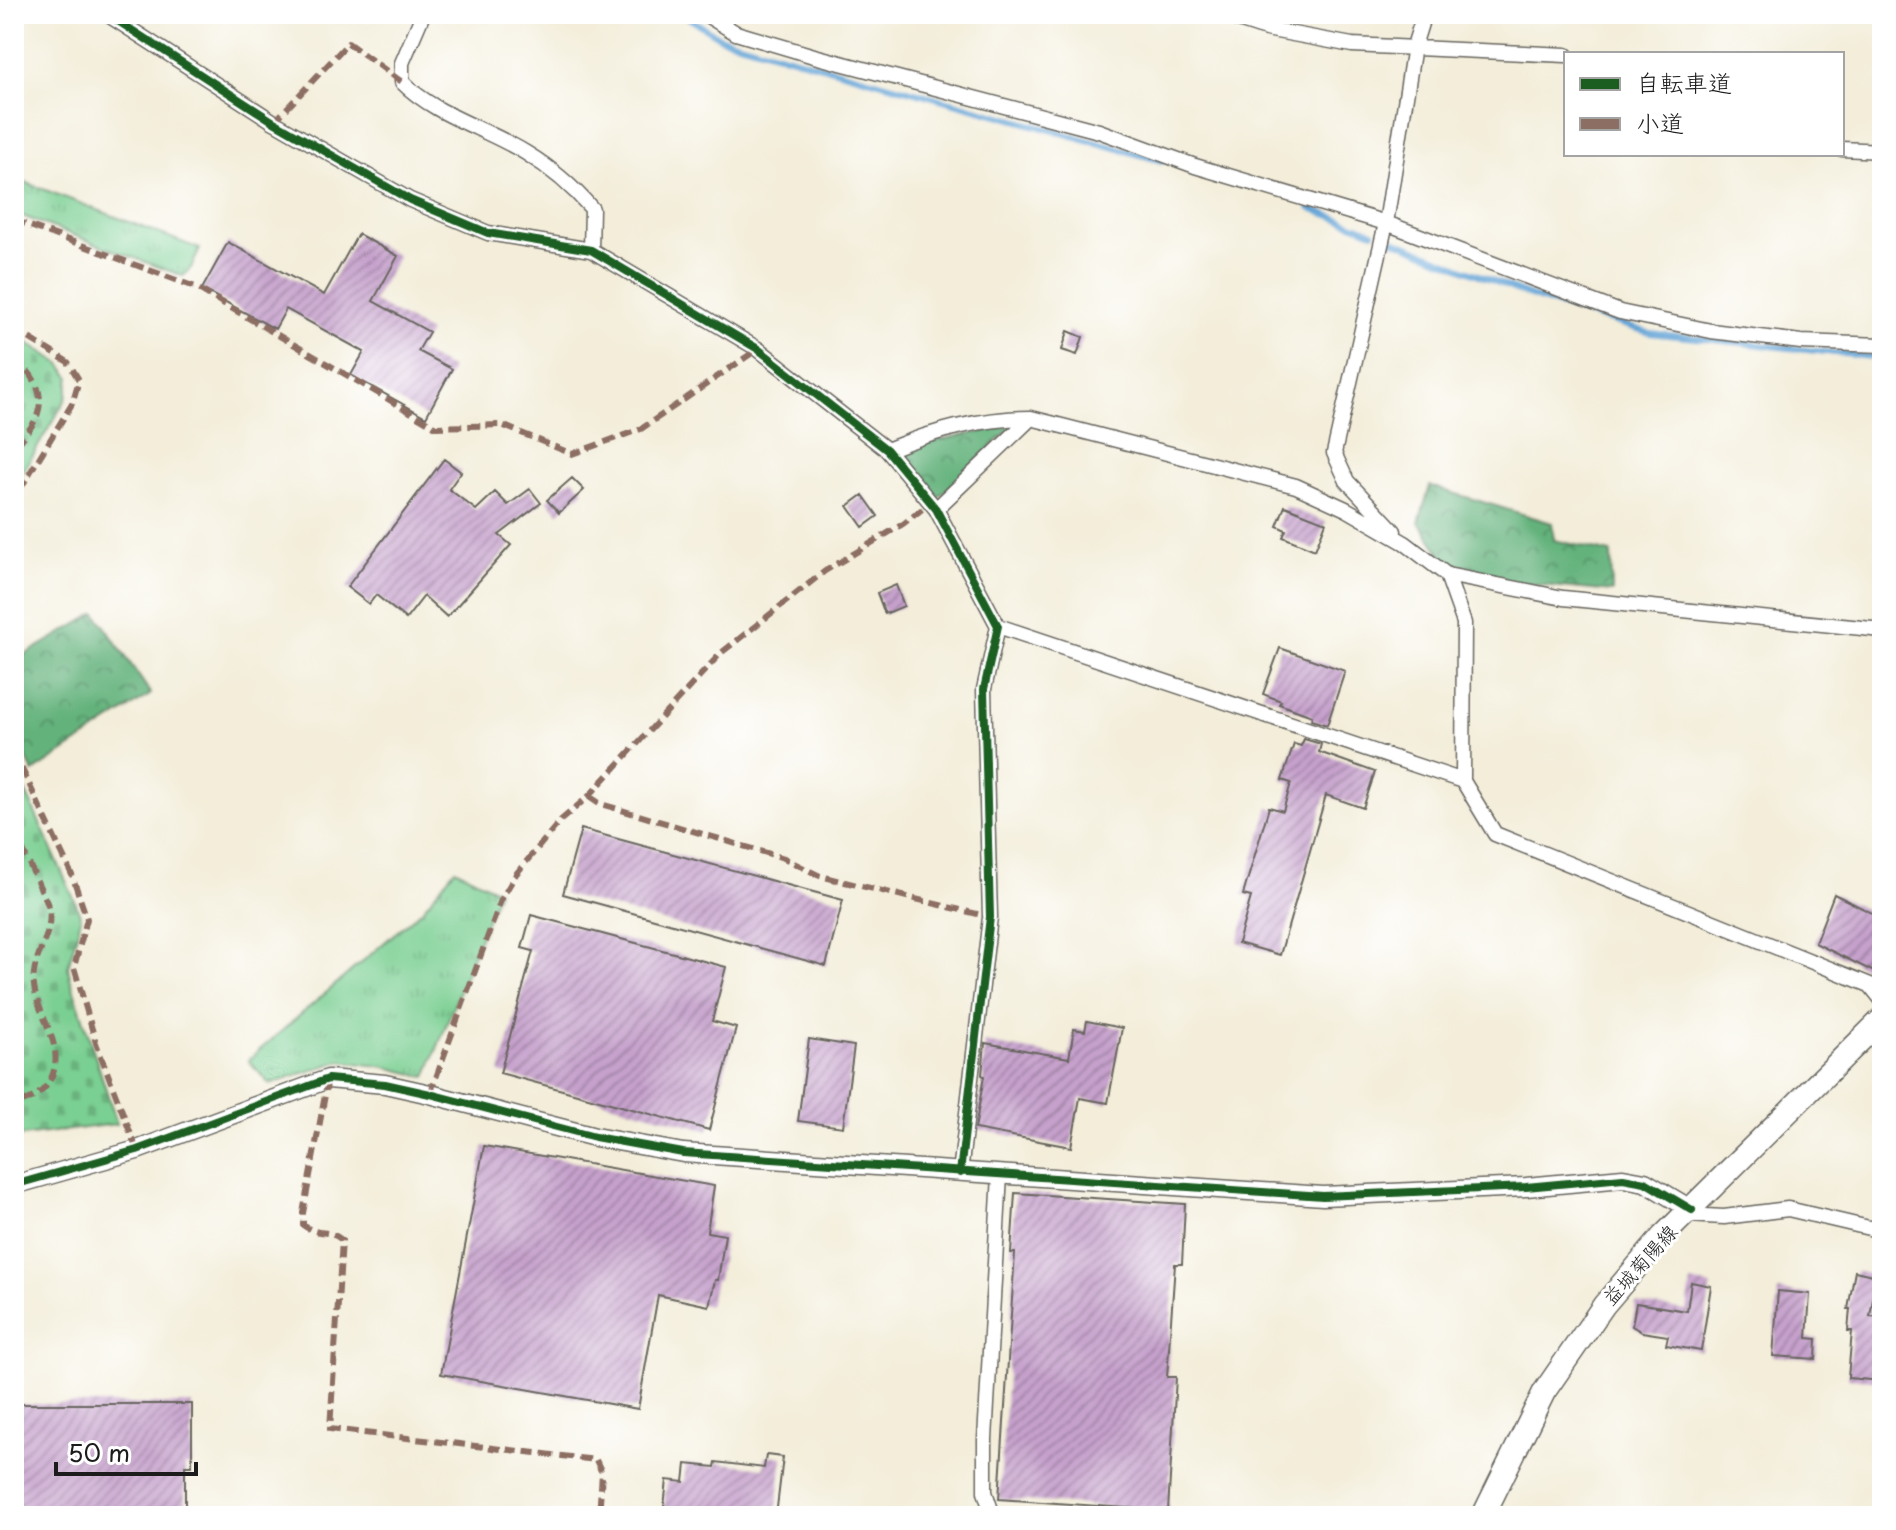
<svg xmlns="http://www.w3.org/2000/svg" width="1896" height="1530" viewBox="0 0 1896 1530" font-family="'Playpen Sans','Klee One',sans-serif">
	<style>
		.grass { fill: url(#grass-tufts); stroke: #4b7657; stroke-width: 2 }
		.forest { fill: url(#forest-crowns); stroke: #40674c; stroke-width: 2 }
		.cemetery { fill: url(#cemetery-stones); stroke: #4b7657; stroke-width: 2 }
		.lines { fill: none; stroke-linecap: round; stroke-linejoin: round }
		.stream { stroke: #61a3d5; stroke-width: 6 }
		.building { fill: url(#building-hatch) }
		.minor-casing { stroke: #67655e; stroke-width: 17 }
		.tertiary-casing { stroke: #67655e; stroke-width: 21 }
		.secondary-casing { stroke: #67655e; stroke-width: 25 }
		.minor { stroke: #fff; stroke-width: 14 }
		.tertiary { stroke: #fff; stroke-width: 18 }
		.secondary { stroke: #fff; stroke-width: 22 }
		.quiet { stroke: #8d6e63; stroke-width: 6; stroke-dasharray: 12 6; stroke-linecap: butt }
		.cycleway-casing { stroke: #fff; stroke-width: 13 }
		.cycleway { stroke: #1b5e20; stroke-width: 8 }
		.labels { text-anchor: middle; stroke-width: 6; stroke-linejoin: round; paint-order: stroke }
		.street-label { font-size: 20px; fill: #1c1c1c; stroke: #fff }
	</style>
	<defs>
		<pattern id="grass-tufts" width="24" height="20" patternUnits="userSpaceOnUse" patternTransform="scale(2)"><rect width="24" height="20" fill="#7acf92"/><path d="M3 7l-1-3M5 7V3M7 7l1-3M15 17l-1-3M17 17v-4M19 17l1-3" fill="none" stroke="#69b17d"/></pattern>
		<pattern id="forest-crowns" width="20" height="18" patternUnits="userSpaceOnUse" patternTransform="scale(2)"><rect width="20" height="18" fill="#63b27c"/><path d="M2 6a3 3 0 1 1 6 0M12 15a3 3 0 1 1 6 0" fill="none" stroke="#519065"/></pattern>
		<pattern id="cemetery-stones" width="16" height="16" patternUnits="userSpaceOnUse" patternTransform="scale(2)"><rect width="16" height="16" fill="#7acf92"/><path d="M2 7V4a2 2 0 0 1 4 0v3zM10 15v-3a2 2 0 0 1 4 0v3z" fill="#69b17d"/></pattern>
		<pattern id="building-hatch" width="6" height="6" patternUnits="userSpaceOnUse" patternTransform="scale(2)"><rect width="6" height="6" fill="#c6a1cc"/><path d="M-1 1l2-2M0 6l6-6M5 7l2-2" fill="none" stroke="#a082a5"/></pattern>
	</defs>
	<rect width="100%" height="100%" fill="#fff"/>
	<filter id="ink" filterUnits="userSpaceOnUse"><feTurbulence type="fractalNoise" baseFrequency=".0125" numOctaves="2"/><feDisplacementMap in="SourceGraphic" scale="16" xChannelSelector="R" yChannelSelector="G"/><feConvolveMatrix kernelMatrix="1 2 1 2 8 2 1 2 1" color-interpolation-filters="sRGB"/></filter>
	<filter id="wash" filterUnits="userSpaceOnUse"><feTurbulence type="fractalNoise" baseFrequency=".006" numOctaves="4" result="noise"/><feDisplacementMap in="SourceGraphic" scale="32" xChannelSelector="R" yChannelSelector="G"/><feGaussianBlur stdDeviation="1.8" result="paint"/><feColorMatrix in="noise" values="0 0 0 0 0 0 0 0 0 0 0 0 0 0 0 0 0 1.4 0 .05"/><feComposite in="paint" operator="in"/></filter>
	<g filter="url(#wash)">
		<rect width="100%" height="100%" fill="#f3edd9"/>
		<path class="grass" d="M14 178 200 249 191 268 183 276 14 213Z
			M455 869 498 891 426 1077 386 1067 340 1061 270 1084 248 1060 422 910Z"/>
		<path class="forest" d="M1014 425 935 501 900 457 912 446Z
			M1430 486 1552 523 1554 540 1611 553 1612 592 1457 577 1419 522Z
			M96 613 151 694 33 772 14 732V661Z"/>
		<path class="cemetery" d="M14 334 61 364 70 377 66 399 14 487Z
			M14 766 75 901 81 918 68 967 70 978 117 1124 14 1137Z"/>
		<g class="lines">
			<path class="stream" d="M682 14 721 38 1162 161
				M1310 208 1373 232
				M1391 239 1535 298 1650 333 1882 358"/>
		</g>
		<g id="blocks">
			<path class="building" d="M358 234 398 256 373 301 429 332 418 351 452 369 426 417 351 375 364 352 286 309 275 329 202 289 228 242 324 295Z
				M1068 331 1083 337 1077 355 1062 350Z
				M444 459 461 472 449 489 476 510 495 492 508 505 530 489 541 503 499 535 511 545 447 617 424 596 406 619 376 595 369 604 347 587Z
				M572 478 584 490 559 513 547 500Z
				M863 495 878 516 863 527 848 506Z
				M1285 506 1326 522 1315 550 1283 537 1286 530 1277 526Z
				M896 585 904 606 885 614 877 593Z
				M1280 648 1345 671 1327 725 1311 720 1312 716 1279 704 1281 701 1263 694Z
				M1304 739 1321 744 1319 752 1375 772 1363 808 1326 795 1280 955 1238 943 1251 897 1243 895 1269 807 1283 811 1291 783 1282 780 1294 744 1301 746Z
				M581 829 843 900 826 966 563 894Z
				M1834 894 1882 918V976L1815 943Z
				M531 915 726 967 712 1021 736 1028 709 1130 500 1073 533 951 522 948Z
				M1087 1021 1122 1028 1108 1103 1080 1098 1071 1147 975 1129 984 1076 982 1075 985 1043 1069 1058 1074 1029 1085 1031Z
				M809 1039 854 1046 843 1127 798 1121Z
				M484 1146 714 1186 707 1232 725 1235 718 1280H715L709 1306 658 1295 638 1409 441 1374Z
				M1015 1193 1185 1204 1182 1264H1175L1167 1377H1176L1168 1511 999 1499 1015 1253H1011Z
				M1855 1271 1877 1276 1870 1316 1882 1317V1381L1848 1378 1852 1331H1848L1850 1309H1848Z
				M1691 1282 1711 1286 1701 1351 1666 1345 1668 1336 1642 1332 1632 1326 1636 1303 1687 1311Z
				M1778 1291 1810 1294 1807 1338 1817 1339 1816 1359 1773 1356Z
				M14 1404H192V1466H185V1516H14Z
				M766 1455 783 1457 776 1516H663L667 1480 684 1482 686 1464 715 1467 716 1462 764 1468Z"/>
		</g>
	</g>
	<g filter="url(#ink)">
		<use href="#blocks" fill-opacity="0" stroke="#67655e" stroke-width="2"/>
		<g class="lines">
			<g class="minor-casing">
				<path id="minor" d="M107 14 274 122 410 200 488 233 591 250 758 349 887 450 936 509 998 626 984 689 990 917 960 1173
					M423 14 402 63V82C436 116 486 128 526 153 551 168 573 187 592 209L591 250
					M705 14 736 33 814 56 1099 131 1195 166 1386 223 1620 312 1711 331 1801 342 1882 345
					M1220 14 1266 29 1352 45 1566 55
					M1842 149 1882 151
					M887 450C934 431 980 418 1031 418
					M936 509 1031 418 1296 486 1346 509 1405 543 1447 575 1563 598 1882 630
					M1394 531 1347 481 1334 453 1386 223 1414 46 1424 14
					M1447 575 1464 623 1463 781 1495 834 1870 985 1882 1000
					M998 626 1463 781
					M1686 1215 1724 1217 1788 1209 1882 1231
					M993 1516 985 1492V1439L1000 1175"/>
			</g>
			<g class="tertiary-casing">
				<path id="tertiary" d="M14 1185 137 1150 328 1079 385 1084 430 1094 595 1137 683 1153 1323 1196 1526 1187 1623 1178 1645 1182 1692 1210"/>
			</g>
			<g class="secondary-casing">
				<path id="secondary" d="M1483 1516 1544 1392 1604 1305 1663 1236 1882 1019"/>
			</g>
			<use href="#minor" class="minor"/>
			<use href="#tertiary" class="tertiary"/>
			<use href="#secondary" class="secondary"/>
			<path class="quiet" d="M274 122 348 43 402 82
				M14 220 195 287 436 427 502 425 572 454 641 429 758 349
				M14 329 68 362 79 380 72 404 14 499
				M14 360C32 370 45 392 38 413 35 425 21 439 14 450
				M14 752 72 875 87 919 74 967 96 1043 137 1150
				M589 796 601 804 784 858 820 876 990 917
				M14 831 49 907C53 936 37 948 34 973 29 1008 67 1040 52 1076 44 1094 32 1099 14 1105
				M328 1079 303 1213V1225C319 1237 328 1228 342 1240L330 1429 596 1460 602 1473 599 1516
				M430 1094 501 900 516 874 561 820 589 796 721 653 825 571 903 524 930 503"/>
			<g class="cycleway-casing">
				<path id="cycleway" d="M107 14 274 122 410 200 488 233 591 250 758 349 887 450 936 509 998 626 984 689 990 917 960 1173
					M14 1185 137 1150 328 1079 385 1084 430 1094 595 1137 683 1153 1323 1196 1526 1187 1623 1178 1645 1182 1692 1210"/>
			</g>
			<use href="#cycleway" class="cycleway"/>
		</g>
	</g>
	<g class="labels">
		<g class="street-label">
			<text transform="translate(1640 1265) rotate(-48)" y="7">益城菊陽線</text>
		</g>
	</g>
	<rect width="1896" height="1530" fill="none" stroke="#fff" stroke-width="48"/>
	<rect x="1564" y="52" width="280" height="104" fill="#ffffff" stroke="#a4a4a4" stroke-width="2"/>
	<rect x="1580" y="78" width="40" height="12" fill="#1b5e20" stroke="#a4a4a4" stroke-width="2"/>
	<text x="1636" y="92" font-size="24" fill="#1c1c1c">自転車道</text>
	<rect x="1580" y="118" width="40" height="12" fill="#8d6e63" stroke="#a4a4a4" stroke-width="2"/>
	<text x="1636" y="132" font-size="24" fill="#1c1c1c">小道</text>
	<path d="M56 1462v12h140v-12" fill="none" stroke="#1c1c1c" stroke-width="4"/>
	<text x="68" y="1462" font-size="24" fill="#1c1c1c" stroke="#ffffff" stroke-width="6" paint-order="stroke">50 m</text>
</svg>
